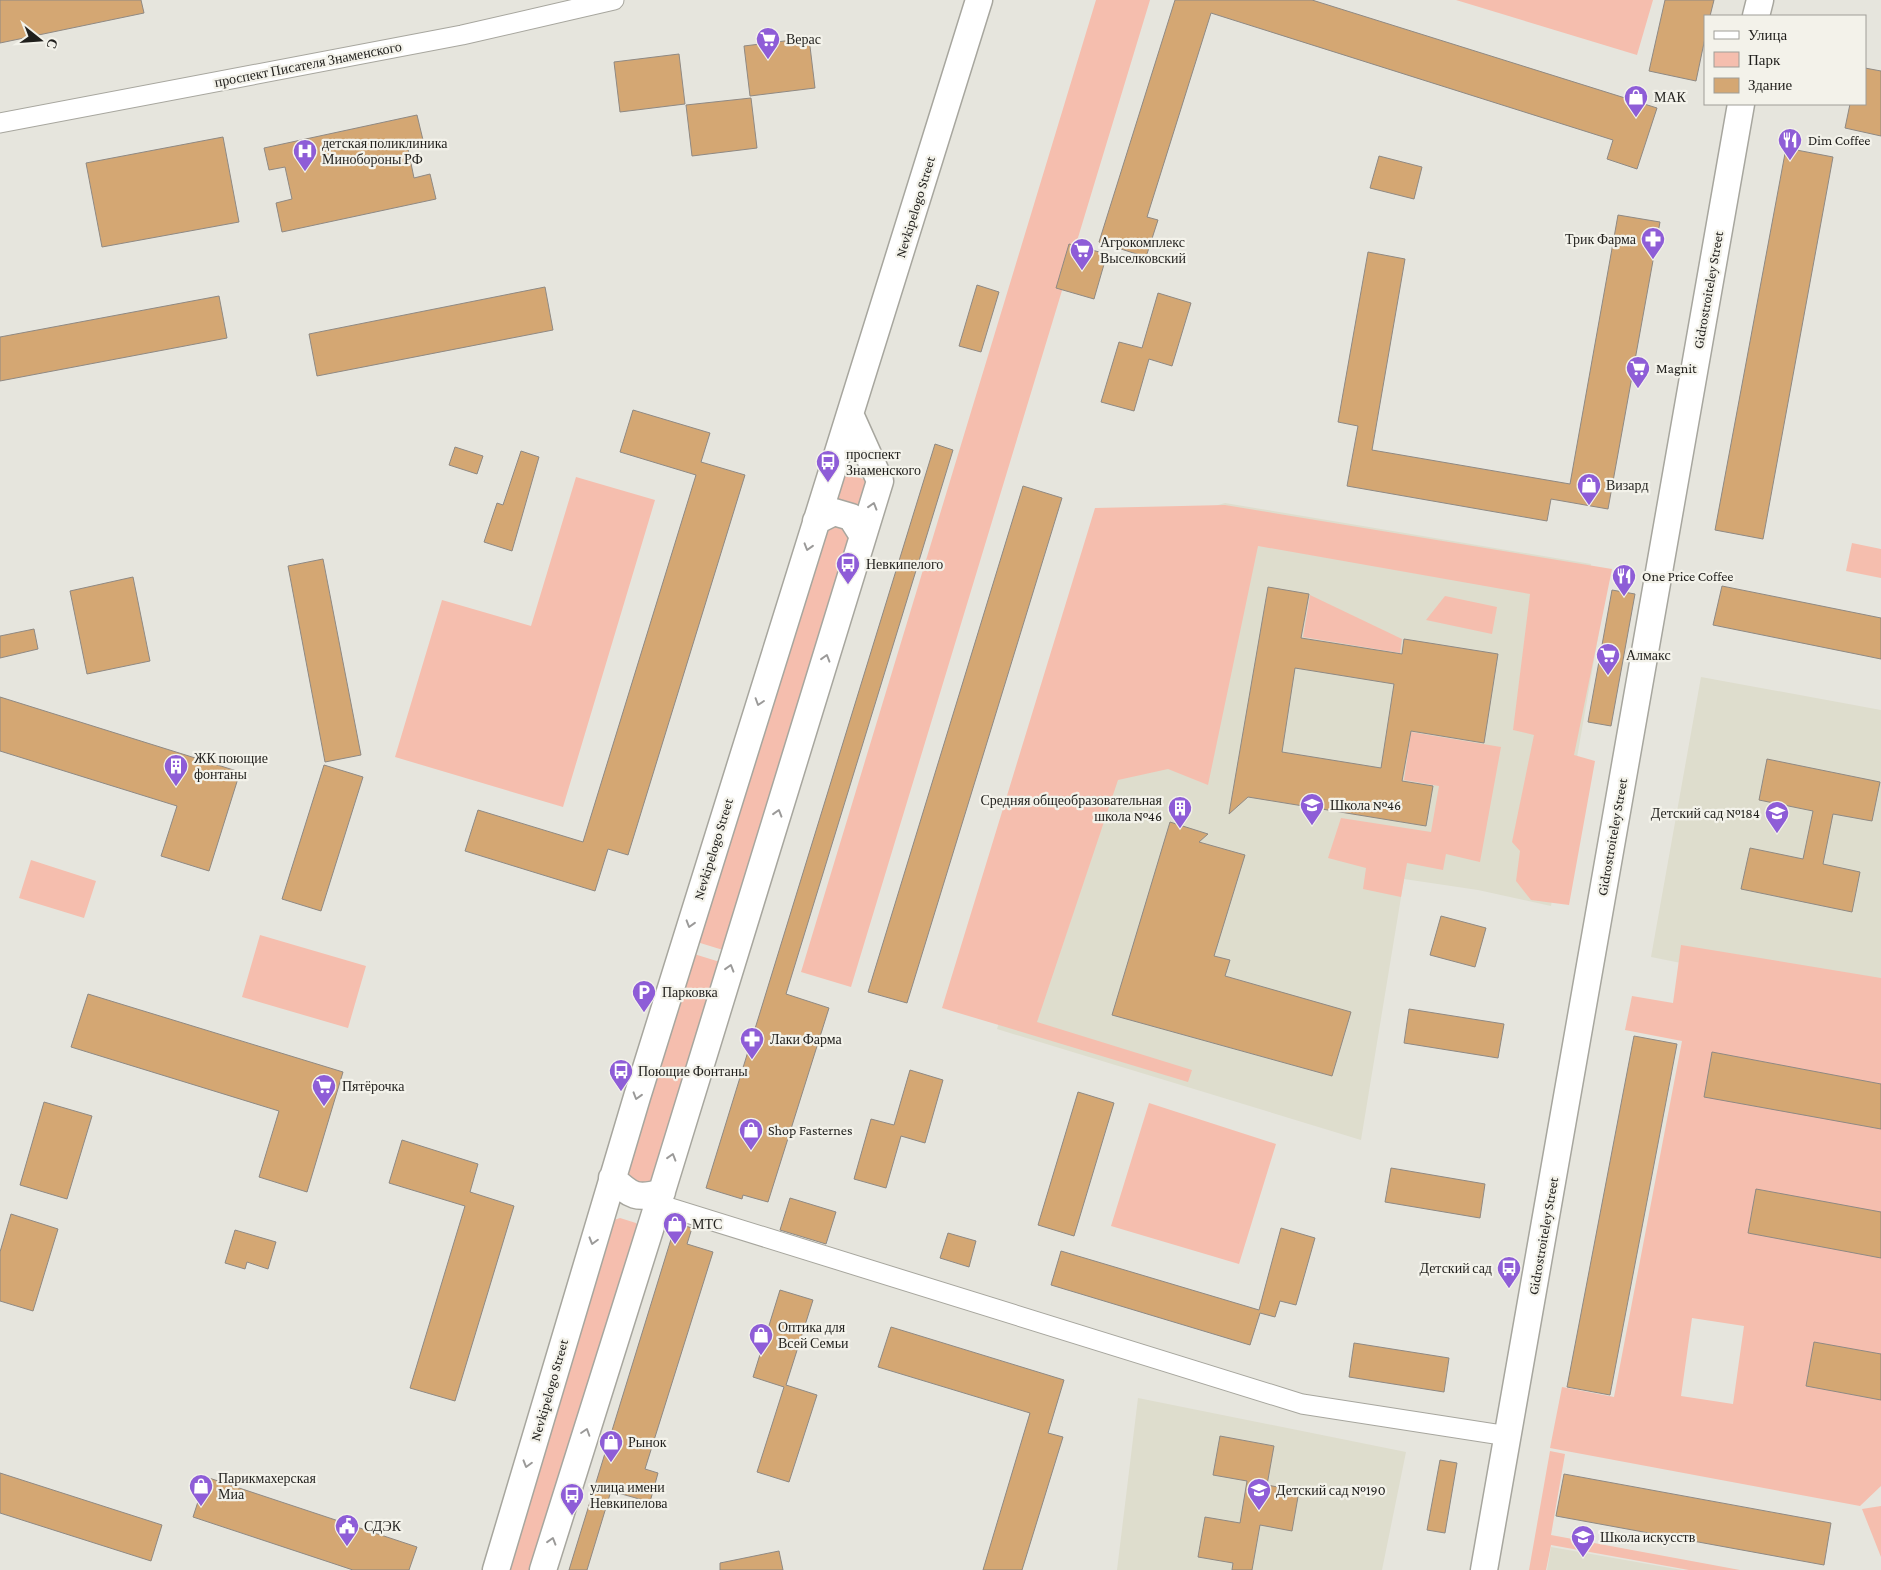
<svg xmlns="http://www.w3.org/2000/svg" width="1881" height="1570" viewBox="0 0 1881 1570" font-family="'Crimson Pro',serif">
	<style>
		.built { fill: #deddcd }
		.green { fill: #f5beae; fill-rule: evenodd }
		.building { fill: #d4a773; stroke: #8f8983; fill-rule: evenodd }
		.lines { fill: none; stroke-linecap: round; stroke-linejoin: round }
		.street-casing { stroke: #a7a69e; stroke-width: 21 }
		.secondary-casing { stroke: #a7a69e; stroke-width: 29 }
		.street { stroke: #fff; stroke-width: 19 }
		.secondary { stroke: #fff; stroke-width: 26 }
		.oneway { stroke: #9b9a99 }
		.labels { text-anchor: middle; stroke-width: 4.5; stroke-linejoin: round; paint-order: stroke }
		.poi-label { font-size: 14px; fill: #201f1c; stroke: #f3f2ea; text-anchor: start }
		.street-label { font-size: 14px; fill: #201f1c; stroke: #f3f2ea }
	</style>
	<rect width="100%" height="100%" fill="#e6e5dd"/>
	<path class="built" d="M1225 503 1591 564 1588 583 1607 586 1551 906 1478 890 1404 879 1361 1140 997 1029 1151 525Z
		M1701 677 1881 710V1003L1651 957Z
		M1138 1398 1406 1452 1382 1570H1117Z
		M1551 1547 1682 1570H1547Z"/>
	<path class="green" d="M1096 0H1150L851 987 801 972Z
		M1456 0H1653L1637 55Z
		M840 472 867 480 857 515 836 505Z
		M576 477 655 500 563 807 395 757 442 600 531 626Z
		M1225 505 1612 569 1574 755 1595 761 1569 905 1531 900 1516 881 1520 851 1512 842 1534 735 1513 730 1530 594 1258 546 1208 785 1168 769 1118 780 1037 1022 1192 1070 1188 1082 942 1008 1095 508Z
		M825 521 852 530 723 950 697 942Z
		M1852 543 1881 549V578L1846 571Z
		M1310 595 1402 639 1400 653 1303 637Z
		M1445 596 1497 607 1492 634 1426 620Z
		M1411 732 1501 747 1480 862 1446 854 1443 870 1407 863 1401 897 1363 889 1366 868 1328 858 1341 818 1431 832 1439 786 1404 780Z
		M31 860 96 881 84 918 19 898Z
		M260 935 366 966 348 1028 242 997Z
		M1681 945 1881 978V1486L1860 1506 1550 1448 1562 1387 1614 1397 1682 1041 1625 1030 1632 996 1673 1003ZM1692 1318 1744 1326 1733 1404 1681 1396Z
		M694 954 720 962 651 1187 626 1179Z
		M1149 1103 1276 1144 1239 1264 1111 1226Z
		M620 1218 636 1223 639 1227 534 1570H507L614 1220Z
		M1550 1451 1565 1454 1551 1535 1740 1570H1689L1551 1545 1546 1570H1529Z
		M1881 1506V1557L1862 1509Z"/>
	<path class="building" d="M0 0H141L144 13 0 43Z
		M1175 0H1312L1657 108 1637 169 1607 159 1613 140 1211 13 1147 217 1158 220 1146 257 1099 242Z
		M1665 0H1714L1710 16H1705V38L1696 81 1649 71Z
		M809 38 815 88 750 96 744 46Z
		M679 54 685 104 620 112 614 62Z
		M1865 68 1881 71V136L1845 128 1850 104H1865Z
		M751 98 757 148 692 156 686 105Z
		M417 115 423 140 407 144 414 178 430 174 436 199 282 232 276 203 292 199 285 167 269 170 264 148Z
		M223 137 239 222 102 247 86 163Z
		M1786 148 1833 157 1763 539 1715 530Z
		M1379 156 1422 167 1414 199 1370 188Z
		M1618 215 1660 222 1608 509 1551 499 1547 521 1347 486 1358 426 1338 422 1368 252 1405 259 1372 450 1570 484Z
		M1069 244 1107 254 1094 299 1056 288Z
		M977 285 999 292 981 352 959 346Z
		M545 287 553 330 317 376 309 334Z
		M1158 293 1191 303 1172 366 1149 359 1134 411 1101 402 1119 342 1142 348Z
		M219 296 227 338 0 381V337Z
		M633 410 710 433 701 462 745 475 628 855 608 849 595 891 465 851 478 810 583 842 696 475 620 452Z
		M935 444 953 450 786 994 829 1008 768 1202 743 1195 742 1199 706 1188Z
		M455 447 483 456 477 474 449 465Z
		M521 451 539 457 512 551 484 542 497 503 503 505Z
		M1023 486 1062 498 907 1003 868 992Z
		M323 559 361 755 325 762 288 566Z
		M133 577 150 661 87 674 70 591Z
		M1722 586 1881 618V659L1713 625Z
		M1268 587 1309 594 1301 638 1402 654 1404 639 1498 654 1484 743 1411 731 1402 781 1433 786 1426 826 1248 797 1229 814ZM1295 668 1394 684 1381 768 1282 752Z
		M1612 590 1635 594 1611 726 1588 722Z
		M34 629 38 649 0 658V636Z
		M0 697 240 772 209 871 161 856 177 806 0 751Z
		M1767 759 1880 782 1872 821 1833 814 1823 864 1860 872 1852 912 1741 889 1750 848 1803 859 1813 811 1759 800Z
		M324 765 363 777 321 911 282 899Z
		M1170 822 1208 834 1199 842 1245 855 1214 956 1230 960 1225 976 1351 1012 1332 1076 1112 1015Z
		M1441 916 1486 928 1475 967 1430 955Z
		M88 994 343 1072 307 1192 259 1177 279 1111 71 1047Z
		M1409 1009 1504 1024 1498 1058 1404 1043Z
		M1634 1036 1677 1044 1610 1395 1567 1387Z
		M1712 1052 1881 1084V1129L1704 1097Z
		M910 1070 943 1080 925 1143 901 1136 886 1188 854 1179 871 1119 894 1125Z
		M1078 1092 1114 1103 1074 1236 1038 1225Z
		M44 1102 92 1116 67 1199 20 1185Z
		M402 1140 478 1164 470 1192 514 1206 455 1401 410 1388 465 1206 389 1183Z
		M1391 1168 1485 1184 1480 1218 1385 1202Z
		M1756 1189 1881 1212V1258L1748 1233Z
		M790 1198 836 1212 826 1244 780 1230Z
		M11 1214 58 1229 33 1311 0 1301V1252Z
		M676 1223 692 1228 687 1244 713 1252 645 1469 658 1473 650 1502 611 1491 587 1570H569Z
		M1281 1228 1315 1238 1296 1305 1280 1301 1275 1317 1260 1313 1250 1345 1051 1285 1061 1251 1259 1310Z
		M235 1230 276 1242 268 1269 247 1262 245 1269 225 1263Z
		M948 1233 976 1241 969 1267 940 1258Z
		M780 1290 813 1300 786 1385 817 1395 789 1482 757 1472 784 1387 753 1377Z
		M891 1327 1064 1380 1048 1433 1063 1437 1022 1570H983L1030 1413 878 1367Z
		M1814 1342 1881 1354V1400L1806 1386Z
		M1354 1343 1449 1358 1444 1392 1349 1377Z
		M1220 1436 1274 1446 1267 1485 1299 1491 1292 1531 1260 1525 1252 1570H1232L1233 1563 1198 1557 1205 1517 1240 1523 1247 1481 1213 1475Z
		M1440 1460 1457 1463 1445 1533 1427 1530Z
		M0 1473 162 1525 151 1561 0 1513Z
		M1564 1474 1831 1523 1824 1565 1556 1516Z
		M206 1477 417 1547 409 1570H353L193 1517Z
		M779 1551 783 1570H720V1563Z"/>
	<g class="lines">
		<g class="street-casing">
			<path id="street" d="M0 123 462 35 614 0
				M658 1204 1302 1404 1508 1436"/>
		</g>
		<g class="secondary-casing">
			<path id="secondary" d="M1756 16 1760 0
				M816 521 834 512 851 517 863 536
				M612 1178C631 1196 637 1200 662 1192
				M496 1570 637 1097 979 0
				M543 1570 658 1204 880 481 850 414
				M1484 1570 1741 104"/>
		</g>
		<use href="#street" class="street"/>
		<use href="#secondary" class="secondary"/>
	</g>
	<defs><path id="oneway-chevron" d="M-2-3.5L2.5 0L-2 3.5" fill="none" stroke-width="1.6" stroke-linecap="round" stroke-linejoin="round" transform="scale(1.25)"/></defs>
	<g class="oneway">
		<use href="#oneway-chevron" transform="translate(873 506) rotate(-73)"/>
		<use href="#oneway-chevron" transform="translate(808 547) rotate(107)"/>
		<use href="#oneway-chevron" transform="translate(826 658) rotate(-73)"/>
		<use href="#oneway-chevron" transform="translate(759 702) rotate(108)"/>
		<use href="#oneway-chevron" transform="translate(778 813) rotate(-73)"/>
		<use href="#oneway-chevron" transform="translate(690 924) rotate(107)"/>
		<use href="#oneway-chevron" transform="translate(730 968) rotate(-73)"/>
		<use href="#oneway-chevron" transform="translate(637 1096) rotate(107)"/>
		<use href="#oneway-chevron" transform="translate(672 1157) rotate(-73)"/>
		<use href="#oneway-chevron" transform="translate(593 1241) rotate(106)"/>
		<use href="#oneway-chevron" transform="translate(586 1432) rotate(-72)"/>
		<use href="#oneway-chevron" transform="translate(527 1464) rotate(106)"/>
		<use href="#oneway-chevron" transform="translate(552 1541) rotate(-73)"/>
	</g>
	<defs>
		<g id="supermarket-pin" transform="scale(1.25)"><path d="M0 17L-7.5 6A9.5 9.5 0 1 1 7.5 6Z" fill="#8e5dd7" stroke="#f3f2ea"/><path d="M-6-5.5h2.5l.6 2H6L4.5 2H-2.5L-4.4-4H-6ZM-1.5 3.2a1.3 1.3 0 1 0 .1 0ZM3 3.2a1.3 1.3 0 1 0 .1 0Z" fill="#fff"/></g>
		<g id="shop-pin" transform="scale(1.25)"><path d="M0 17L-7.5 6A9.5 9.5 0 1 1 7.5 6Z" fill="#8e5dd7" stroke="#f3f2ea"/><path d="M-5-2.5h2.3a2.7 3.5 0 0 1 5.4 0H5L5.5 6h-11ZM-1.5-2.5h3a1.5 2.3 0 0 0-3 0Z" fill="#fff"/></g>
		<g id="restaurant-pin" transform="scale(1.25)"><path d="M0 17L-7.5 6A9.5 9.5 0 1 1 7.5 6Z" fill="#8e5dd7" stroke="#f3f2ea"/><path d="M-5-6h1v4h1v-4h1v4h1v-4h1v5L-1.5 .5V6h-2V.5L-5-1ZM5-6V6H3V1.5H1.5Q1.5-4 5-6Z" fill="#fff"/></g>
		<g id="hospital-pin" transform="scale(1.25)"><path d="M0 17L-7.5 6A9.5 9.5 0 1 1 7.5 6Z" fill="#8e5dd7" stroke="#f3f2ea"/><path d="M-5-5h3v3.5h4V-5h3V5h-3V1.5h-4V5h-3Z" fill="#fff"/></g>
		<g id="pharmacy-pin" transform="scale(1.25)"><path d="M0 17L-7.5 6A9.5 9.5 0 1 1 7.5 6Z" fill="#8e5dd7" stroke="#f3f2ea"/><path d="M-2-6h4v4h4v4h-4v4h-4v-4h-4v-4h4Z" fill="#fff"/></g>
		<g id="bus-pin" transform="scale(1.25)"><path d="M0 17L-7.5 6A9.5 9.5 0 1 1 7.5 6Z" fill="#8e5dd7" stroke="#f3f2ea"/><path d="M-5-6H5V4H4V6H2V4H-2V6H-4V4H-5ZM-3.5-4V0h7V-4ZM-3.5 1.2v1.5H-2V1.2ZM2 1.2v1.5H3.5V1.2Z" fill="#fff"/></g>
		<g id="building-pin" transform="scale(1.25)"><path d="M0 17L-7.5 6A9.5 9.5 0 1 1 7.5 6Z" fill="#8e5dd7" stroke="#f3f2ea"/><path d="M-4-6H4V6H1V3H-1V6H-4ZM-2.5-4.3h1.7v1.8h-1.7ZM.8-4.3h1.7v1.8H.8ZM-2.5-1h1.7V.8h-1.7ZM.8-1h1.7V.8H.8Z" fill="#fff"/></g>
		<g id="school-pin" transform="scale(1.25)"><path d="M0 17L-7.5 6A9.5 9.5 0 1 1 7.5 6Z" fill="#8e5dd7" stroke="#f3f2ea"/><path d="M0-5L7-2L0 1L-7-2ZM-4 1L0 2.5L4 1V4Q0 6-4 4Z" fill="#fff"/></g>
		<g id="parking-pin" transform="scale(1.25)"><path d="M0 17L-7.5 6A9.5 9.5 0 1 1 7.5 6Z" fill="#8e5dd7" stroke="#f3f2ea"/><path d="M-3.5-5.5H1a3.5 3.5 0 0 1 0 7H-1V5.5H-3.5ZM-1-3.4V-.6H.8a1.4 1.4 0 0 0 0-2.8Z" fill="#fff"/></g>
		<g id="civic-pin" transform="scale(1.25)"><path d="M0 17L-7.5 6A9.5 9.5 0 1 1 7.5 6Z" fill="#8e5dd7" stroke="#f3f2ea"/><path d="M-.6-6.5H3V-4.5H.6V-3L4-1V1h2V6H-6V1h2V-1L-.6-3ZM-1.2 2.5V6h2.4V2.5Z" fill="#fff"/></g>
	</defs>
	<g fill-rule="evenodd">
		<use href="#supermarket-pin" x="768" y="39"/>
		<use href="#shop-pin" x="1636" y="97"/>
		<use href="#restaurant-pin" x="1790" y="140"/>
		<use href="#hospital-pin" x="305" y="151"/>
		<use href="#pharmacy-pin" x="1653" y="239"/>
		<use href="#supermarket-pin" x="1082" y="250"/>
		<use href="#supermarket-pin" x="1638" y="368"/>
		<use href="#bus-pin" x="828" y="462"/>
		<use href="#shop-pin" x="1589" y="485"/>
		<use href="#bus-pin" x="848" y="564"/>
		<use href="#restaurant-pin" x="1624" y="576"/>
		<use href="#supermarket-pin" x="1608" y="655"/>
		<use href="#building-pin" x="176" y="766"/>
		<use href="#school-pin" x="1312" y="805"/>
		<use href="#building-pin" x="1180" y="808"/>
		<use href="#school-pin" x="1777" y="813"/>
		<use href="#parking-pin" x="644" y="992"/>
		<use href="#pharmacy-pin" x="752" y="1039"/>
		<use href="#bus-pin" x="621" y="1071"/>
		<use href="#supermarket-pin" x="324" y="1086"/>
		<use href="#shop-pin" x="751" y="1130"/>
		<use href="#shop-pin" x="675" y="1224"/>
		<use href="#bus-pin" x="1509" y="1268"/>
		<use href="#shop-pin" x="761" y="1335"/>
		<use href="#shop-pin" x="611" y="1442"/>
		<use href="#shop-pin" x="201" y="1486"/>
		<use href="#school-pin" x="1259" y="1490"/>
		<use href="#bus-pin" x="572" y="1495"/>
		<use href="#civic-pin" x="347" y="1526"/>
		<use href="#school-pin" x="1583" y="1537"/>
	</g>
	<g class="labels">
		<g class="poi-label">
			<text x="786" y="44">Верас</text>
			<text x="1654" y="102">МАК</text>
			<text x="1808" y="145">Dim Coffee</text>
			<text x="322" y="148">детская поликлиника<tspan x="322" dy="16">Минобороны РФ</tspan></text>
			<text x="1636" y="244" text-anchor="end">Трик Фарма</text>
			<text x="1100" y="247">Агрокомплекс<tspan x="1100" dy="16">Выселковский</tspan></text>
			<text x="1656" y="373">Magnit</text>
			<text x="846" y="459">проспект<tspan x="846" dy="16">Знаменского</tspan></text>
			<text x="1606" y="490">Визард</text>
			<text x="866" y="569">Невкипелого</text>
			<text x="1642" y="581">One Price Coffee</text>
			<text x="1626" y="660">Алмакс</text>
			<text x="194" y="763">ЖК поющие<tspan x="194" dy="16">фонтаны</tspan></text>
			<text x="1162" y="805" text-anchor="end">Средняя общеобразовательная<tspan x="1162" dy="16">школа №46</tspan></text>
			<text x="1330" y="810">Школа №46</text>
			<text x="1760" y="818" text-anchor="end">Детский сад №184</text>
			<text x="662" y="997">Парковка</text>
			<text x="770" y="1044">Лаки Фарма</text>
			<text x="638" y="1076">Поющие Фонтаны</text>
			<text x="342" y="1091">Пятёрочка</text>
			<text x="768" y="1135">Shop Fasternes</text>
			<text x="692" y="1229">МТС</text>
			<text x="1492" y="1273" text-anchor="end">Детский сад</text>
			<text x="778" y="1332">Оптика для<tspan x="778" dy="16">Всей Семьи</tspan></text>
			<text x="628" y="1447">Рынок</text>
			<text x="218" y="1483">Парикмахерская<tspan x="218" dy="16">Миа</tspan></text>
			<text x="590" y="1492">улица имени<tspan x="590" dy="16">Невкипелова</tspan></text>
			<text x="1276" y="1495">Детский сад №190</text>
			<text x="364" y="1531">СДЭК</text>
			<text x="1600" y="1542">Школа искусств</text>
		</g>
		<g class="street-label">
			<text transform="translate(308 64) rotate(-11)" y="5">проспект Писателя Знаменского</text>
			<text transform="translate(915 207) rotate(-73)" y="5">Nevkipelogo Street</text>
			<text transform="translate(1708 290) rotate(-80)" y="5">Gidrostroiteley Street</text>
			<text transform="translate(1612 837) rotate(-80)" y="5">Gidrostroiteley Street</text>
			<text transform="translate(713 849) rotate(-73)" y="5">Nevkipelogo Street</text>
			<text transform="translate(1543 1236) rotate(-80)" y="5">Gidrostroiteley Street</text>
			<text transform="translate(549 1390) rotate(-74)" y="5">Nevkipelogo Street</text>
		</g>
	</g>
	<rect x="1704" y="15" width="162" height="90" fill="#f3f2ea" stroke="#9f9e98"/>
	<rect x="1714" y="31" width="25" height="8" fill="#ffffff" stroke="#9f9e98"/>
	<text x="1748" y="40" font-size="15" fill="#201f1c">Улица</text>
	<rect x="1714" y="52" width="25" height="15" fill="#f5beae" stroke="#9f9e98"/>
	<text x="1748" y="65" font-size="15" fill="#201f1c">Парк</text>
	<rect x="1714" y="78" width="25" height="15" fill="#d4a773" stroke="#9f9e98"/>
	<text x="1748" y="90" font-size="15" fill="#201f1c">Здание</text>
	<g transform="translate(40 40) rotate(107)" stroke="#f3f2ea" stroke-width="4" paint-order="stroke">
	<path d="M0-4L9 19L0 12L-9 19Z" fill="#201f1c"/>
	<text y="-8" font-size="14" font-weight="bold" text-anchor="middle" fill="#201f1c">С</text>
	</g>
</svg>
